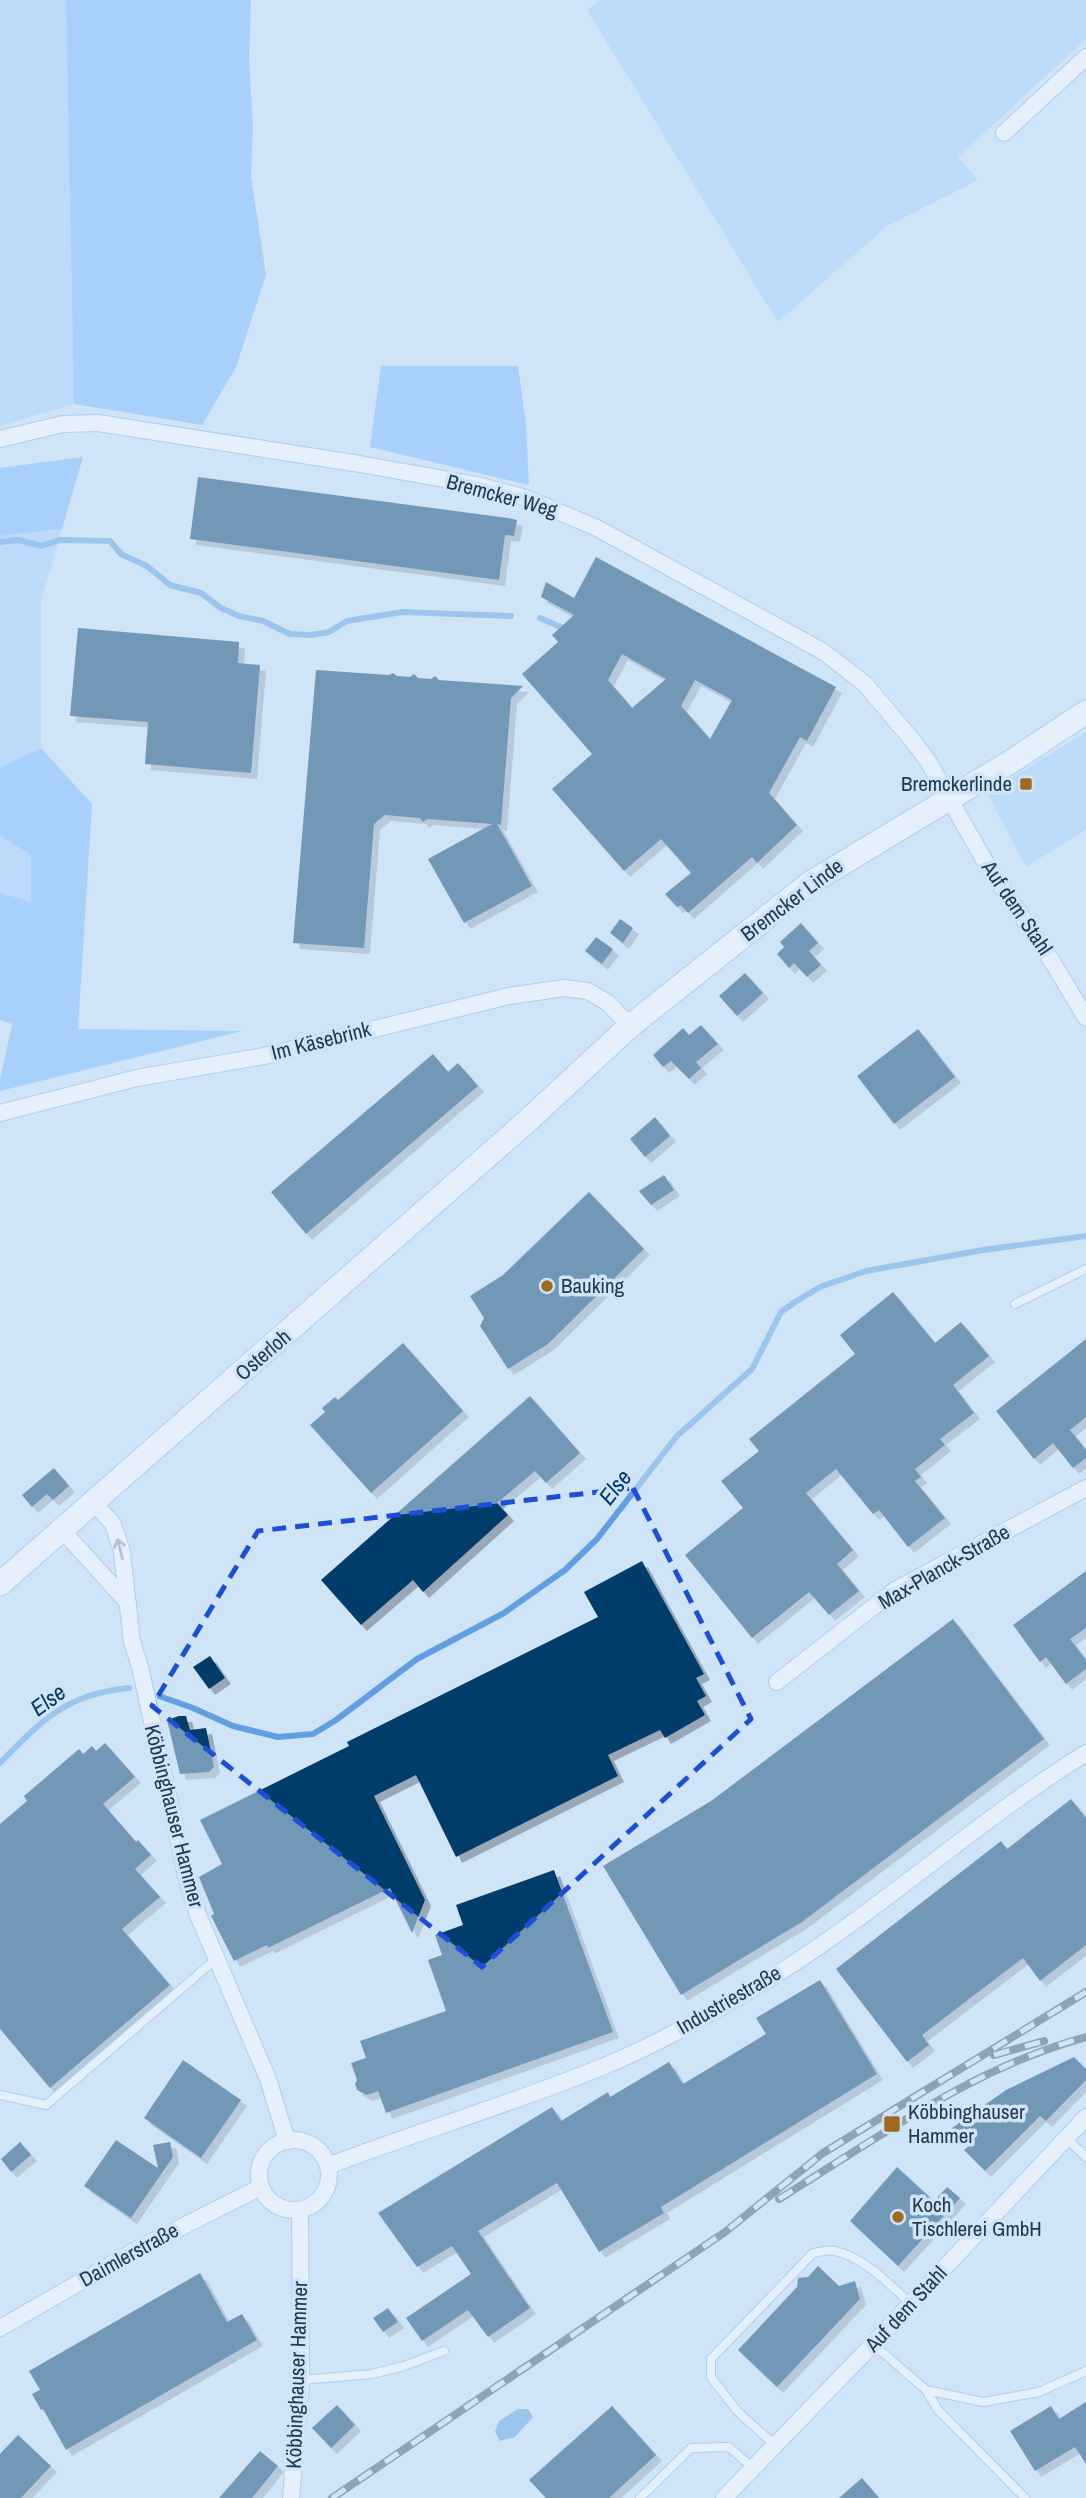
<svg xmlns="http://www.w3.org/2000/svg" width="1086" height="2498" viewBox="0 0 1086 2498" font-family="'Archivo Narrow',sans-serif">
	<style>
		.green { fill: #a4d0fe }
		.forest { fill: #76b8fc }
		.water { fill: #5ea0e2 }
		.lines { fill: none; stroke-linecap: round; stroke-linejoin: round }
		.stream { stroke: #5ea0e2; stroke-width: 6 }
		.building { fill: #063d6b; fill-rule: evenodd; filter: url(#shadow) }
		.service-casing { stroke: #84b4e6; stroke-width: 10 }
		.minor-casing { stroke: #84b4e6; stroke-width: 18 }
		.secondary-casing { stroke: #84b4e6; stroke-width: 25 }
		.service { stroke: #fff; stroke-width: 8 }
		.minor { stroke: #fff; stroke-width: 16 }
		.secondary { stroke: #fff; stroke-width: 23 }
		.rail-casing { stroke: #405468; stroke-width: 8 }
		.rail { stroke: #d0e4f8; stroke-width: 5; stroke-dasharray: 16; stroke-linecap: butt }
		.oneway { stroke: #929ca6 }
		.marked { fill: none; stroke: #1d4ed8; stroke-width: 5; stroke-dasharray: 14 9; stroke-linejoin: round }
		.poi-dot { fill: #9e6921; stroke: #d0e4f8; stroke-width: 2.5 }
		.labels { text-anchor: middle; stroke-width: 7; stroke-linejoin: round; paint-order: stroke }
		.street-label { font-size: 21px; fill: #24384c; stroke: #d0e4f8 }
		.poi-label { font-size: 21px; fill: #24384c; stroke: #d0e4f8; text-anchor: start }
		.water-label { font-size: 23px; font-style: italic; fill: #053862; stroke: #d0e4f8 }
	</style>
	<defs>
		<filter id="shadow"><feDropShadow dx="6" dy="6" stdDeviation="0" flood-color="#0004"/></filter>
	</defs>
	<rect width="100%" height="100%" fill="#d0e4f8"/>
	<path class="green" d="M0 0H66L74 404 0 426Z
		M600 0H1086V39L958 157 978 180 887 226 778 322 587 10Z
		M62 529 41 600V748L0 768V536Z
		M1086 732V830L1026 867 987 793Z
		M0 835 31 855V903L0 893Z"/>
	<path class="forest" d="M66 0H251L249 60 253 126 251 177 266 275 236 367 202 425 74 404Z
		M381 366H518L526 425 529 485 370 447Z
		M83 457 62 529 0 536V468Z
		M41 748 92 804 78 1029 242 1031 0 1091V1080L12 1024 0 1020V893L31 902V855L0 835V768Z"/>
	<path class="water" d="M518 2409H528L533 2417 515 2437 500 2441 495 2432 499 2421Z"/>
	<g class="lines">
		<path class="stream" d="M0 542 18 540 42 546 59 540 110 541 121 554 147 566 170 585 201 593 221 608 239 616 263 621 290 634 311 635 329 632 347 621 402 612 511 616
			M540 618 565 629
			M159 1696 193 1708 233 1726 278 1737 313 1734 336 1720 417 1659 504 1613 565 1570 597 1539 677 1436 752 1369 781 1312 795 1302 820 1287 866 1271 983 1250 1086 1236
			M0 1763C42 1720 66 1694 129 1688"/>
	</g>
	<path class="building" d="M198 477 508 518 517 520 514 536 505 535 499 580 190 539Z
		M596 557 836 687 807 741 800 737 769 793 797 825 757 863 752 857 688 913 681 905 677 907 665 894 691 873 661 839 624 871 552 789 592 754 522 674 558 642 552 635 574 615 541 597 546 582 574 598ZM622 654 666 679 632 708 608 680ZM695 680 732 700 710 739 681 706Z
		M78 628 239 642 238 663 260 665 251 773 145 764 148 722 70 716Z
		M316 670 389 675 393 673 397 676 410 677 414 674 418 678 431 679 435 676 439 680 523 686 511 698 501 825 497 824 532 886 464 923 428 859 492 824 427 819 423 822 420 818 385 815 374 824 364 948 293 943Z
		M620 919 633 928 623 943 610 933Z
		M801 923 818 943 809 951 821 965 807 977 794 963 789 968 777 954 784 947 780 942Z
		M596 937 613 949 602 964 585 951Z
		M745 973 763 993 737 1016 719 996Z
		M701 1025 718 1044 696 1062 701 1068 689 1079 671 1061 663 1067 653 1055 683 1028 689 1035Z
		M918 1029 955 1077 894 1124 857 1076Z
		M433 1054 448 1072 458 1063 478 1086 306 1234 271 1192Z
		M655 1117 670 1136 645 1157 630 1139Z
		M664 1175 674 1190 651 1205 639 1191Z
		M589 1192 644 1249 548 1344 508 1369 480 1326 484 1318 470 1296 503 1275Z
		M893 1292 935 1343 961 1322 989 1356 953 1385 974 1413 940 1439 945 1445 915 1469 921 1477 915 1481 945 1518 908 1547 879 1510 873 1514 836 1469 806 1493 853 1550 837 1564 859 1591 829 1615 809 1592 752 1638 685 1555 743 1508 721 1481 759 1451 749 1439 855 1354 840 1335Z
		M1086 1339V1417L1070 1430 1086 1450V1458L1073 1468 1053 1443 1034 1459 996 1411Z
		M403 1343 463 1411 371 1493 310 1425 325 1412 322 1408 335 1397 338 1400Z
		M530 1396 580 1453 546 1483 535 1471 497 1503 508 1515 423 1592 413 1580 361 1625 321 1580Z
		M54 1468 69 1486 53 1500 47 1494 32 1507 22 1495Z
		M642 1561 704 1674 696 1678 706 1696 697 1701 705 1715 665 1738 660 1730 608 1755 618 1776 456 1857 416 1775 374 1796 425 1900 412 1933 390 1888 268 1948 267 1945 234 1961 211 1916 214 1914 199 1877 222 1864 200 1820 349 1746 347 1742 598 1617 584 1592Z
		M1086 1571V1628L1070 1639 1086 1660V1669L1066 1684 1046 1657 1040 1662 1013 1625Z
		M953 1619 1044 1739 802 1922 681 1995 603 1866 711 1801Z
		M210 1656 225 1678 209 1689 193 1667Z
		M179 1716H186L190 1730 206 1728 214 1767 209 1772 180 1774 167 1720Z
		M105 1743 135 1777 103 1804 136 1842 138 1840 151 1855 135 1869 160 1897 122 1929 170 1985 50 2088 0 2029V1824L27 1801 24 1796 79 1749 83 1754 92 1746 96 1751Z
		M1071 1799 1086 1818V1945L1040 1981 1023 1958 922 2035 929 2045 907 2062 836 1969 1001 1841 1007 1849Z
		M554 1870 613 2032 386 2113 378 2091 367 2095 357 2090 355 2084 357 2080 351 2063 366 2058 360 2041 446 2011 428 1960 442 1955 435 1935 463 1925 456 1905Z
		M820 1980 877 2074 661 2207 664 2213 599 2252 557 2183 478 2231 530 2308 488 2337 468 2310 422 2341 406 2318 471 2274 452 2246 417 2267 378 2213 552 2107 561 2121 608 2092 610 2097 669 2062 683 2084 766 2034 756 2018Z
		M1074 2057 1086 2069V2080L1046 2121 1040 2116 985 2171 964 2150 970 2145 952 2128 1006 2090Z
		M183 2060 241 2100 201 2158 144 2118Z
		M116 2140 158 2168 153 2145 170 2142 173 2157 131 2218 84 2186Z
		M20 2142 31 2155 11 2172 1 2159Z
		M897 2167 934 2201 947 2187 960 2198 898 2266 850 2221Z
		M818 2266 839 2286 855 2281 860 2299 777 2387 738 2350 797 2287 798 2278 808 2277Z
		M200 2273 227 2322 242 2314 257 2340 66 2450 43 2409 41 2410 32 2394 40 2390 29 2371Z
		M388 2308 398 2322 383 2332 373 2318Z
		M1086 2402V2464L1075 2447 1035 2471 1010 2431 1051 2406 1059 2419Z
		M337 2405 355 2425 331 2448 312 2428Z
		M612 2406 656 2455 609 2498H546L529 2480Z
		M18 2435 51 2466 21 2498H0V2454Z
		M260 2451 278 2466 252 2498H219Z
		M862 2478 879 2498H839Z"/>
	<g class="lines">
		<g class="service-casing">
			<path id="service" d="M1015 1304 1086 1269
				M0 2095 46 2105 216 1959
				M1066 2138 1086 2157
				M873 2344 926 2390 938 2410 1025 2498
				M301 2380 372 2374 404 2366 444 2351
				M926 2390 983 2402 1039 2392 1086 2371
				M776 2446 738 2412 711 2377V2359L813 2253C820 2252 828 2249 835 2251 864 2257 890 2285 911 2304
				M640 2498 691 2448 729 2447 754 2469"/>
		</g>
		<g class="minor-casing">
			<path id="minor" d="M1004 133 1086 57
				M0 439 63 424 98 423 360 464 477 485 526 498 597 528 824 652 865 684 913 741 928 761 987 865 1053 963 1086 1018
				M0 1113 137 1078 264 1056 509 996 564 988 588 991 608 1003 630 1026
				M94 1503 113 1524 122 1552 132 1642 140 1667 187 1880 198 1915 268 2079 287 2141
				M63 1531 128 1603
				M777 1682 895 1590 1086 1488
				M259 2175a35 35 0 1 1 70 0a35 35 0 1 1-70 0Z
				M328 2166C419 2131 512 2104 602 2067 649 2048 695 2022 739 1997 862 1927 966 1828 1086 1753
				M0 2328 136 2250 261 2187
				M291 2498 301 2382 300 2210
				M724 2498 873 2344 1086 2117"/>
		</g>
		<g class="secondary-casing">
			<path id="secondary" d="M0 1584 524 1124 630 1026 810 883 1012 761 1086 712"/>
		</g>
		<use href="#service" class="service"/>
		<use href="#minor" class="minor"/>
		<use href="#secondary" class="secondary"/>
		<g class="rail-casing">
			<path id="rail" d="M994 2055 1044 2041
				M779 2199C876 2139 974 2067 1086 2037
				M332 2498 725 2232 823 2153 1086 1992"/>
		</g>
		<use href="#rail" class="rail"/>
	</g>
	<defs><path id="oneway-shaft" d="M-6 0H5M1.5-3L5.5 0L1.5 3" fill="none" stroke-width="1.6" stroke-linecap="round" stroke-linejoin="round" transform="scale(1.75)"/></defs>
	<use class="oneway" href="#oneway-shaft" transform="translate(120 1549) rotate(-104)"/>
	<path d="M0 0H1086V2498H0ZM633 1488 751 1719 482 1967 152 1706 258 1531Z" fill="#d0e4f8" fill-opacity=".55" fill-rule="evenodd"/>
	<path class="marked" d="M633 1488 751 1719 482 1967 152 1706 258 1531Z"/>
	<g class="poi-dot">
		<rect x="1019" y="777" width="14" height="14" rx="3.5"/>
		<circle cx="547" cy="1286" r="7"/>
		<rect x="883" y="2115" width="18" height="18" rx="3.5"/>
		<circle cx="898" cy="2217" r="7"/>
	</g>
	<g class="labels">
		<g class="street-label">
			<text transform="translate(502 496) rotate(15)" y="7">Bremcker Weg</text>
			<text transform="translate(792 900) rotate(-37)" y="7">Bremcker Linde</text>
			<text transform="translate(1017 908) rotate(56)" y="7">Auf dem Stahl</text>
			<text transform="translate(321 1041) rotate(-14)" y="7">Im Käsebrink</text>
			<text transform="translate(263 1355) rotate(-41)" y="7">Osterloh</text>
			<text transform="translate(944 1567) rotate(-30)" y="7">Max-Planck-Straße</text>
			<text transform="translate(174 1816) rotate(76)" y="7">Köbbinghauser Hammer</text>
			<text transform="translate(729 2000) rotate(-30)" y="7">Industriestraße</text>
			<text transform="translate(129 2255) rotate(-29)" y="7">Daimlerstraße</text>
			<text transform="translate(906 2309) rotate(-47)" y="7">Auf dem Stahl</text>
			<text transform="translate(297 2375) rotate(-88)" y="7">Köbbinghauser Hammer</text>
		</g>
		<g class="poi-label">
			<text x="1012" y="791" text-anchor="end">Bremckerlinde</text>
			<text x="561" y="1293">Bauking</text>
			<text x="908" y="2119">Köbbinghauser<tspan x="908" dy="24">Hammer</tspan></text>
			<text x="912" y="2212">Koch<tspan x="912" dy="24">Tischlerei GmbH</tspan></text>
		</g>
		<g class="water-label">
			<text transform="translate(615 1487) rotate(-52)" y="8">Else</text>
			<text transform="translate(48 1700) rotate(-36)" y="8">Else</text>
		</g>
	</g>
</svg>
